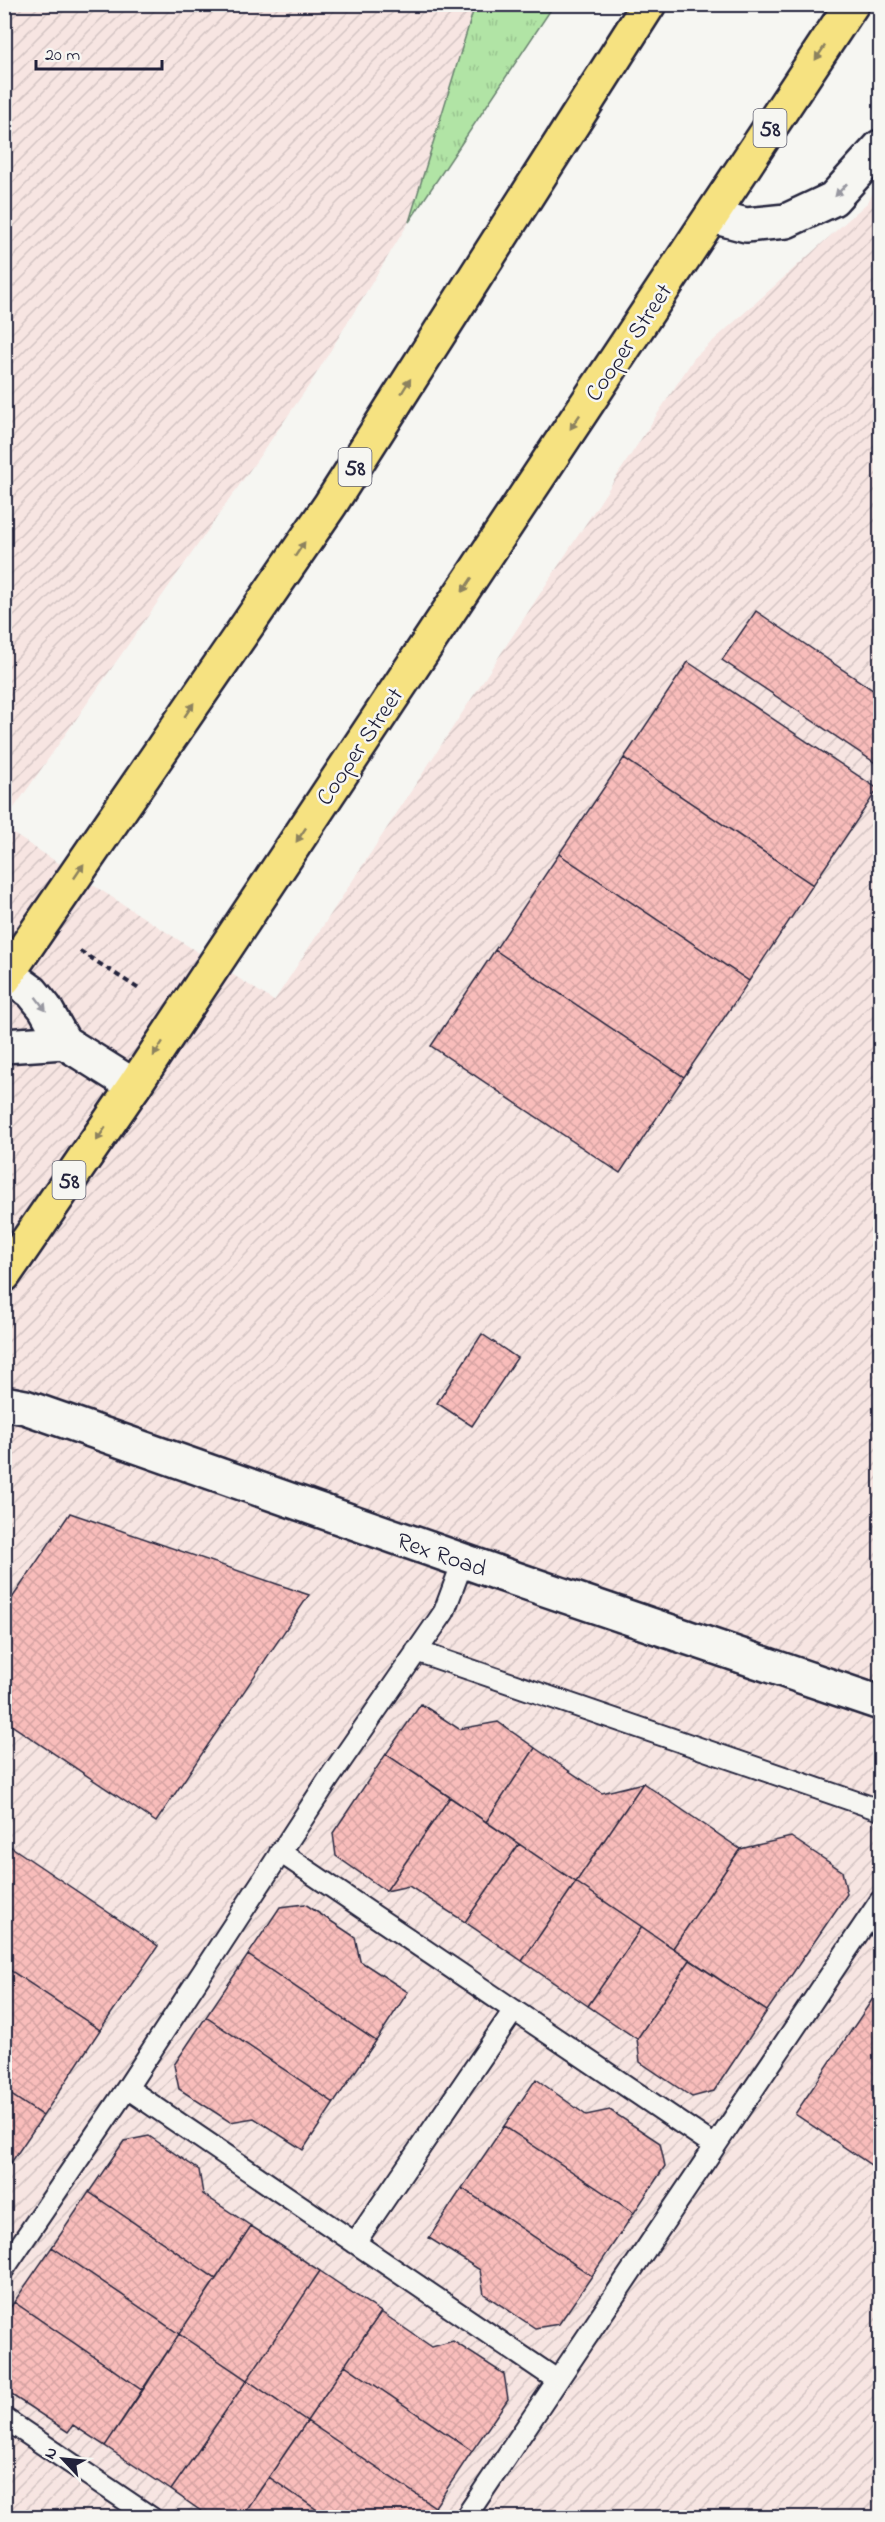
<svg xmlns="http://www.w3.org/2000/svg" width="885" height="2522" viewBox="0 0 885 2522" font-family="'Indie Flower',sans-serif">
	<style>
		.industrial { fill: url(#industrial-furrows) }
		.grass { fill: url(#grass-tufts); stroke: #6a8370; stroke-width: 1.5 }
		.building { fill: url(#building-cross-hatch); stroke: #22223b; stroke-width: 1.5 }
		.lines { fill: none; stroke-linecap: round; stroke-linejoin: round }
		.lane-casing { stroke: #22223b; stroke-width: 24 }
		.street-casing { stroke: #22223b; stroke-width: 38 }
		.primary-casing { stroke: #22223b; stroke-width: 38 }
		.path { stroke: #22223b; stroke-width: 4; stroke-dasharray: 6 4.5; stroke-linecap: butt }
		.lane { stroke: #f6f6f2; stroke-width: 20 }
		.street { stroke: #f6f6f2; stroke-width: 33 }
		.primary { stroke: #f6e281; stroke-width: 33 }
		.oneway { fill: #8c825e }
		.oneway2 { fill: #9797a0 }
		.labels { text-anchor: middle; stroke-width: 5; stroke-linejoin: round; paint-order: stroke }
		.shield { fill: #f6f6f2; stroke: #626272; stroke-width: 1.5 }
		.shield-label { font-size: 22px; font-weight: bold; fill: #22223b }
		.street-label { font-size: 24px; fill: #22223b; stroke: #f6f6f2 }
	</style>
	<defs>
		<pattern id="industrial-furrows" width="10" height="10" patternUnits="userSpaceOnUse" patternTransform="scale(1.5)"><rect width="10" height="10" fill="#f7e5e2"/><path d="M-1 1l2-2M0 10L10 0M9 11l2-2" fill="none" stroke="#d3c4c3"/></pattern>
		<pattern id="grass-tufts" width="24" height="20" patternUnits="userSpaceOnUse" patternTransform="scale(1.5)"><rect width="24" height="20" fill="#b1e4a5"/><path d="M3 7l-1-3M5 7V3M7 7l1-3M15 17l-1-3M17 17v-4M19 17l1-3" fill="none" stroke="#98c38f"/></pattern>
		<pattern id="building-cross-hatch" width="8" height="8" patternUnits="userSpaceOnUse" patternTransform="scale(1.5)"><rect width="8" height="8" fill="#f9bdbb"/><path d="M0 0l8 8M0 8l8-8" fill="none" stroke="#d5a2a2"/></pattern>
	</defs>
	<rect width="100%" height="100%" fill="#f6f6f2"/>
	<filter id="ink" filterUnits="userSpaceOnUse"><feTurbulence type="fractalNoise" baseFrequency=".0167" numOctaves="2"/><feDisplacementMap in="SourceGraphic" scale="12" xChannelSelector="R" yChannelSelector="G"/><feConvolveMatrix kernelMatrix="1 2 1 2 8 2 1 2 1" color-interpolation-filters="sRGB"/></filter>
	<g filter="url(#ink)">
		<path class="industrial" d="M5 5H475L409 222 310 384 5 821Z
			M880 182V2517H5L4 828 274 1001 694 358 867 203Z"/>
		<path class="grass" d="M475 5H554L409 222Z"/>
		<path class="building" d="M756 611 880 695V766L722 660Z
			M688 662 878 789 813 885 624 758Z
			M624 758 813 885 749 981 559 854Z
			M559 854 749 981 684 1077 495 950Z
			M495 950 684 1077 620 1173 431 1046Z
			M482 1334 517 1358 472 1426 437 1403Z
			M70 1513 309 1595 156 1822 4 1720V1610Z
			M421 1704 459 1729 498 1722 535 1748 486 1822 386 1754Z
			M535 1748 602 1793 643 1783 576 1882 486 1822Z
			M386 1754 450 1797 386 1891 336 1856 333 1833Z
			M643 1783 740 1849 673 1948 576 1882Z
			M450 1797 519 1844 465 1922 409 1886 386 1891Z
			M791 1837 842 1871 847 1894 767 2011 673 1948 740 1849Z
			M4 1842 158 1946 100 2030 4 1966Z
			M519 1844 576 1882 522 1961 465 1922Z
			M576 1882 642 1927 588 2006 522 1961Z
			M305 1904 355 1937 360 1961 408 1992 376 2041 248 1955 280 1907Z
			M642 1927 690 1960 637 2039 588 2006Z
			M248 1955 376 2041 334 2103 206 2017Z
			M690 1960 767 2011 714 2091 692 2097 640 2062 637 2039Z
			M4 1966 100 2030 43 2116 4 2090Z
			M880 1988V2171L795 2114Z
			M206 2017 334 2103 303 2150 254 2118 230 2122 179 2089 174 2065Z
			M536 2079 586 2115 610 2110 660 2143 665 2166 634 2213 504 2126Z
			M4 2090 43 2116 4 2173Z
			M504 2126 634 2213 592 2276 462 2188Z
			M149 2136 199 2170 203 2194 251 2226 216 2279 89 2192 124 2141Z
			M462 2188 592 2276 559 2324 535 2328 484 2294 480 2270 429 2238Z
			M89 2192 216 2279 179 2334 52 2247Z
			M251 2226 320 2271 247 2380 179 2334Z
			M52 2247 179 2334 143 2390 14 2302Z
			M320 2271 381 2312 307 2421 247 2380Z
			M14 2302 143 2390 105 2446 73 2425 68 2432 4 2390V2317Z
			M381 2312 432 2347 453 2341 504 2374 508 2399 472 2451 345 2365Z
			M179 2334 247 2380 171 2490 105 2446Z
			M345 2365 472 2451 435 2507 307 2421Z
			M247 2380 307 2421 241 2518H211L171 2490Z
			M307 2421 435 2507 428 2518H329L269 2477Z
			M269 2477 329 2518H241Z"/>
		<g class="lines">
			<g class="lane-casing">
				<path id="lane" d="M416 1651 880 1810
					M280 1852 715 2146
					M127 2088 557 2380
					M355 2243 514 2010
					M4 2269 127 2088 330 1777 444 1612 463 1561
					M4 2418 152 2518
					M465 2518 880 1901"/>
			</g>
			<g class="street-casing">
				<path id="street" d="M712 216 746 225 786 221 833 199 880 147
					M4 972 32 992 45 1008 64 1042 134 1086
					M4 1046 64 1042
					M4 1403 25 1407 504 1575 880 1703"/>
			</g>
			<g class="primary-casing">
				<path id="primary" d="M4 979 330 505 649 4
					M4 1275 134 1086 852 4"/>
			</g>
			<path class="path" d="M80 951 139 989"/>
			<use href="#lane" class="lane"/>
			<use href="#street" class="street"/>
			<use href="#primary" class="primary"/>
		</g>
		<defs><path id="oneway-solid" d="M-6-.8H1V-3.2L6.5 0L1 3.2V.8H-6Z" transform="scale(1.5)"/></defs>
		<g class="oneway">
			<use href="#oneway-solid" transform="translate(820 53) rotate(124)"/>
			<use href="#oneway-solid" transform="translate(406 386) rotate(-58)"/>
			<use href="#oneway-solid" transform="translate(575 422) rotate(124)"/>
			<use href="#oneway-solid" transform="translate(300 549) rotate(-56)"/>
			<use href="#oneway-solid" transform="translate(467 585) rotate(124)"/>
			<use href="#oneway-solid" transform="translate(189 710) rotate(-56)"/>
			<use href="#oneway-solid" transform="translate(301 835) rotate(124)"/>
			<use href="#oneway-solid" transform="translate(79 871) rotate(-56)"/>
			<use href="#oneway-solid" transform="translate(158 1049) rotate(123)"/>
			<use href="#oneway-solid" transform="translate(101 1134) rotate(124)"/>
		</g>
		<g class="oneway2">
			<use href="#oneway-solid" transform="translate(841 190) rotate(133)"/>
			<use href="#oneway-solid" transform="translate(41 1004) rotate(53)"/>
		</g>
	</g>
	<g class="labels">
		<g class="shield">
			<rect x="753.5" y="109" width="33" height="38" rx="4.5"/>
			<rect x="338.5" y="448" width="33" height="38" rx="4.5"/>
			<rect x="52.5" y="1161" width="33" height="38" rx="4.5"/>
		</g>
		<g class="shield-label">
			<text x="770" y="136">58</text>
			<text x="355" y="475">58</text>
			<text x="69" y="1188">58</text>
		</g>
		<g class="street-label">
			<text transform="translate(628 342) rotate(-56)" y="8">Cooper Street</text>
			<text transform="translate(359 746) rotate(-56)" y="8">Cooper Street</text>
			<text transform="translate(442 1554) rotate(19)" y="8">Rex Road</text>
		</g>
	</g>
	<rect width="885" height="2522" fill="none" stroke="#f6f6f2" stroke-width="24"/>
	<rect x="12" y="12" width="861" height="2498" fill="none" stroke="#22223b" stroke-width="2" filter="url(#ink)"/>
	<g transform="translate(63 2459) rotate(296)" stroke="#f6f6f2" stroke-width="4.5" paint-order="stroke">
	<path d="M0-4.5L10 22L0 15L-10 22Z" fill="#22223b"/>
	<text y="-9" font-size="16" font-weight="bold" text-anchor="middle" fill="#22223b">N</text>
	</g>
	<path d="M36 60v9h126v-9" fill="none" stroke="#22223b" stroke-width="3"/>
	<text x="45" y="60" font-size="18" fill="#22223b" stroke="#f6f6f2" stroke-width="4.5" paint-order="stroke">20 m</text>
</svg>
